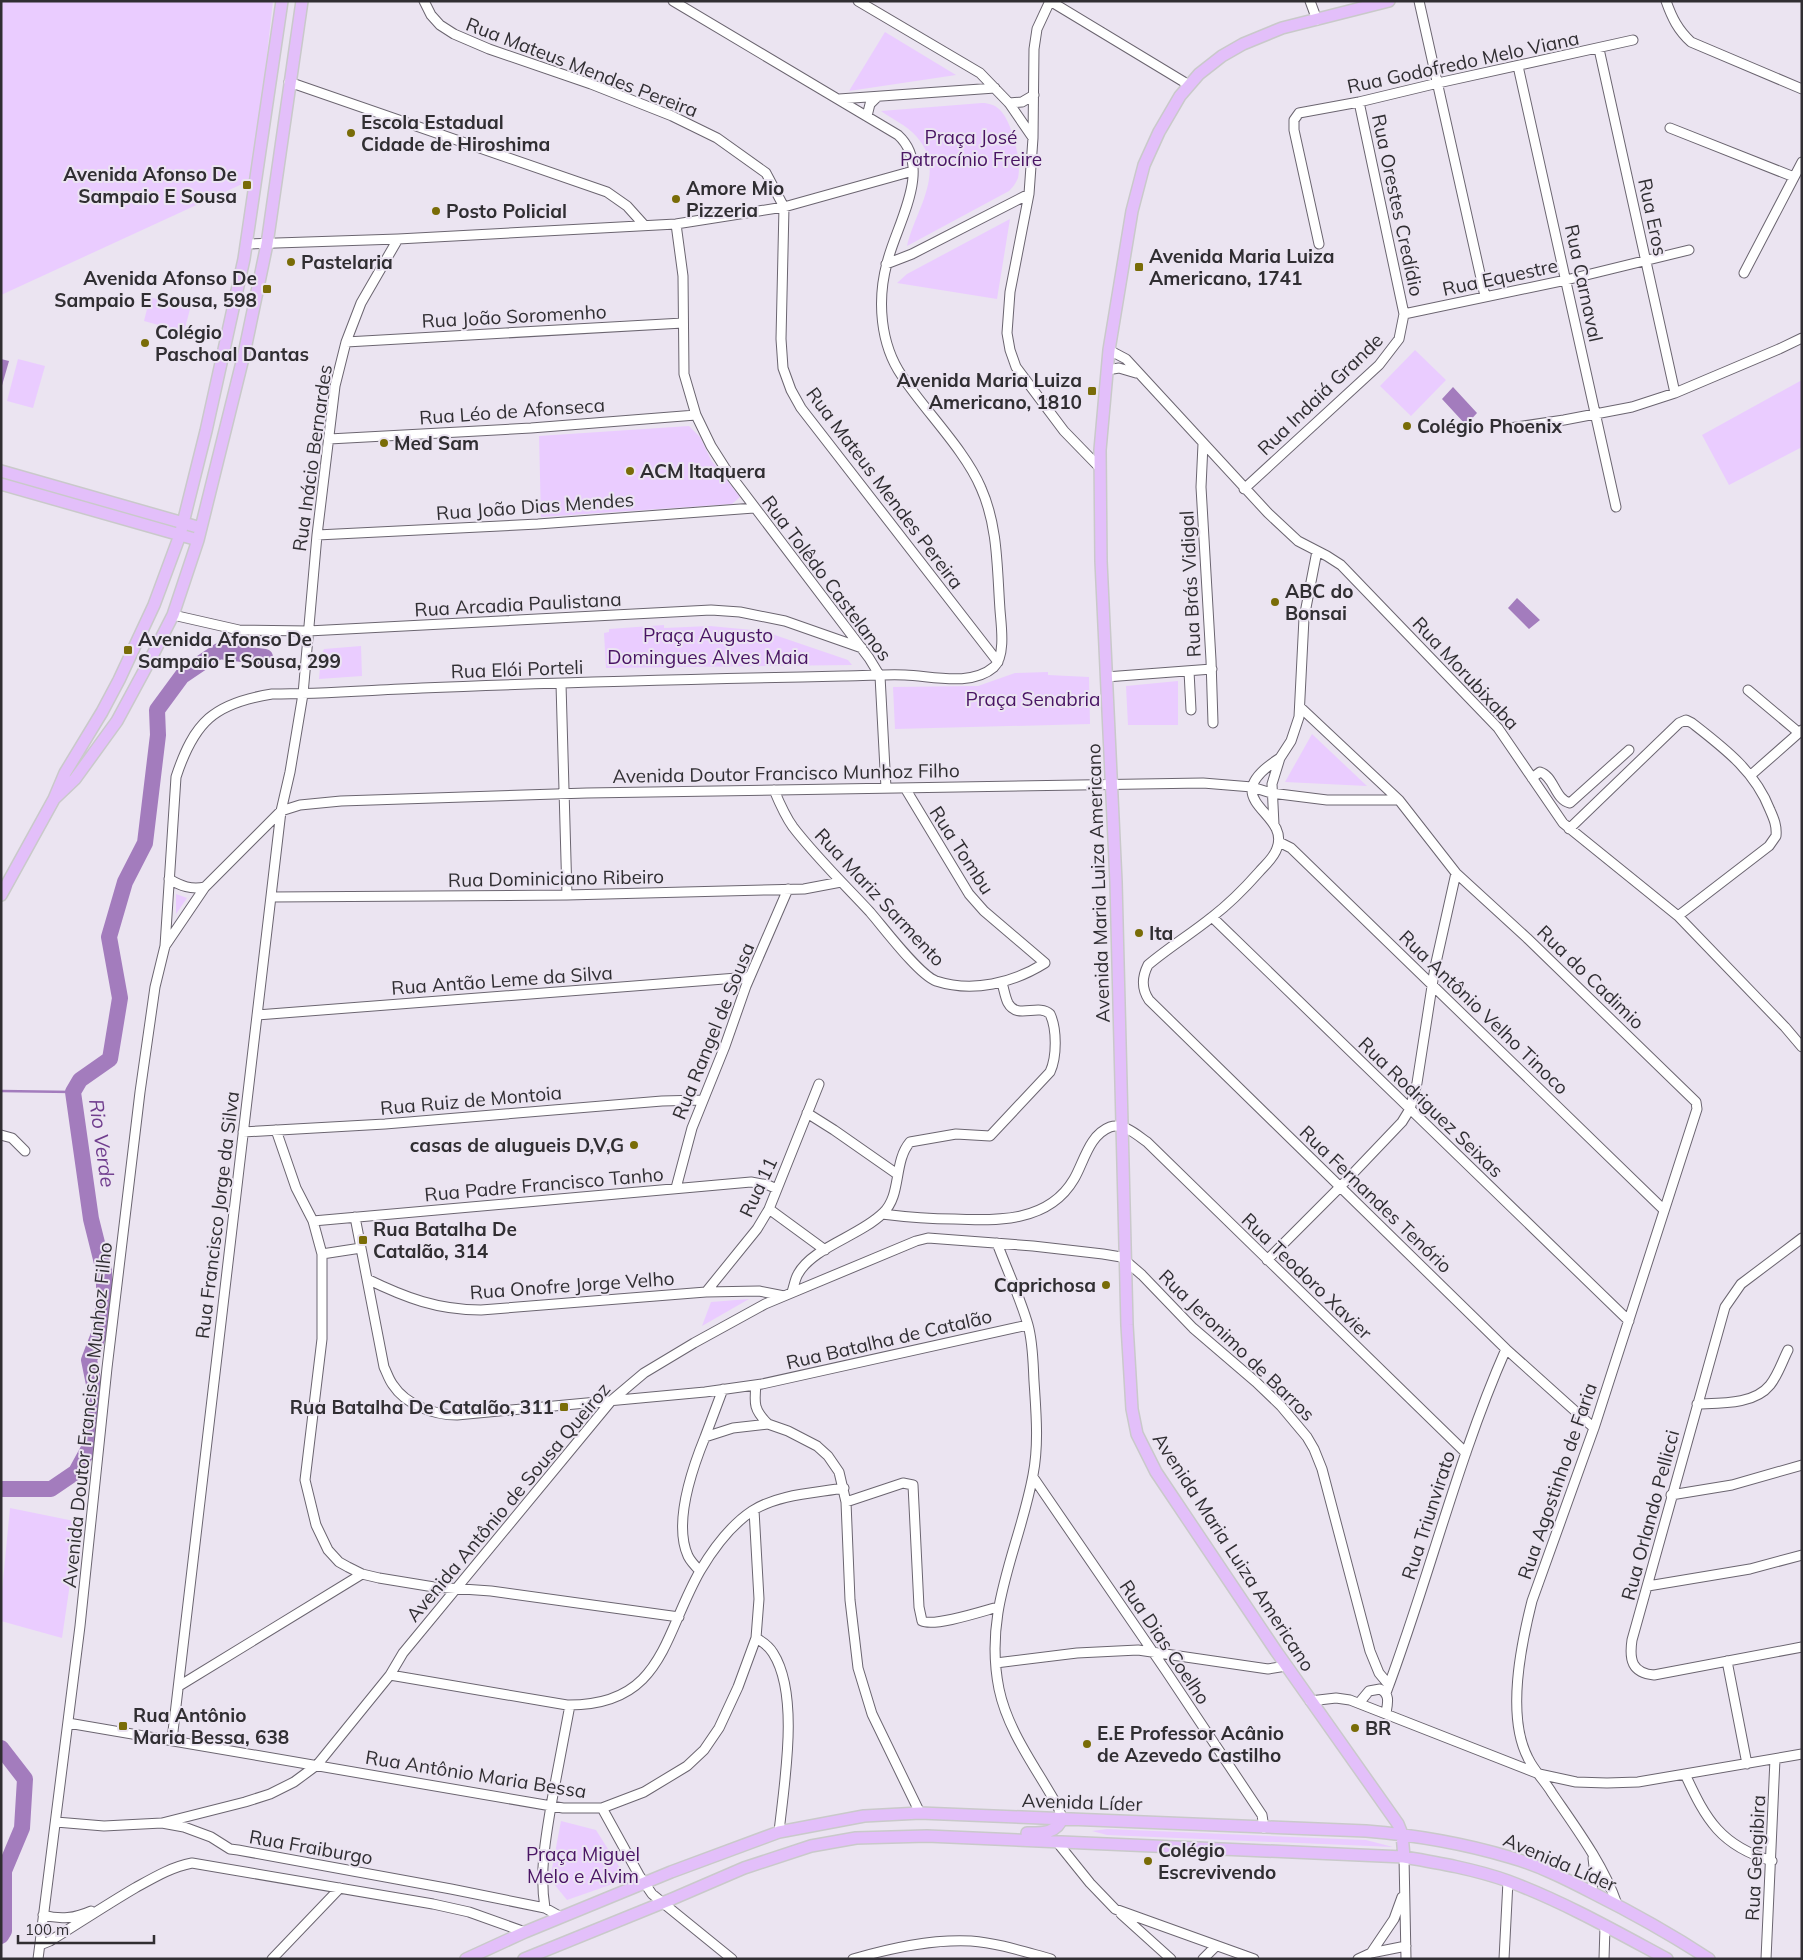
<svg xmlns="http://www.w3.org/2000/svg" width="1803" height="1960" viewBox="0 0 1803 1960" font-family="Mulish,sans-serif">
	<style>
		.green { fill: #eaccff }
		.water { fill: #a37cbd }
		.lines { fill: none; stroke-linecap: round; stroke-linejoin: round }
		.stream { stroke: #a37cbd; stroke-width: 2.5 }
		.river { stroke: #a37cbd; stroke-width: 16 }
		.minor-casing { stroke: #6b6570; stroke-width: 11 }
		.major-casing { stroke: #c9c9ca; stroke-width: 14 }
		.minor { stroke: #fff; stroke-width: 9 }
		.major { stroke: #e3bffa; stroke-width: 11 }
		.poi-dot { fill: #796c07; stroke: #ebe4f1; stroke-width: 2 }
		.labels { text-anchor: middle; stroke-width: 4; stroke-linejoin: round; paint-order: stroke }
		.street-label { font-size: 19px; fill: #302e32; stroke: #ebe4f1 }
		.poi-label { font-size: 19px; font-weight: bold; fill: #302e32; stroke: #ebe4f1; text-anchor: start }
		.park-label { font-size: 19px; fill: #491464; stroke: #ebe4f1 }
		.water-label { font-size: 20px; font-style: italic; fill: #703d8e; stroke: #ebe4f1 }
	</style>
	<rect width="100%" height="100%" fill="#ebe4f1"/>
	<path class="green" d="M1 1H273L253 179 1 295Z
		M885 32 956 75 849 91Z
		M982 103C989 103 995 105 1000 110 1012 122 1022 161 1018 178 1016 183 1013 187 1009 191L907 246C915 210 948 171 916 136 906 125 892 119 881 111Z
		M1010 219 997 299 897 283 907 274Z
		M150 297 190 309 184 332 144 321Z
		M1415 350 1446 380 1411 416 1380 386Z
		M18 359 45 366 33 408 7 401Z
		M1802 380V447L1729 485 1702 435Z
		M689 426 700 437 711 460 740 497 732 504 541 517 539 436Z
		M664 625V628L710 626 763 631 848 660 852 665 606 668 604 633 609 632V629Z
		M361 646 362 676 319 679 321 656 324 649Z
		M1048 672V675L1089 677 1090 724 895 729 893 687 978 686 1015 673Z
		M1178 681V725H1128L1126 686Z
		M1312 734 1367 786 1285 782Z
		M176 894 187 898 176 914Z
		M749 1299 702 1326 711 1302Z
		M10 1508 79 1522 62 1638 1 1621V1601Z
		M561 1821 596 1830 627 1879 567 1900 550 1879Z
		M1107 1829 1366 1840 1393 1847 1107 1835 1092 1831Z"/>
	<path class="water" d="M1 359 9 361 1 389Z
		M1453 387 1477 413 1466 425 1442 399Z
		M1517 598 1540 620 1529 629 1508 608Z"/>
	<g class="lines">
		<path class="stream" d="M1 1091 73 1092"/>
		<path class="river" d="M1 1489H51L76 1472 95 1437 97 1399 89 1360 99 1334 104 1304V1271L91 1219 73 1092 80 1080 110 1059 120 998 109 937 125 882 145 843 158 735 157 710 182 676 219 651 265 657
			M1 1748 25 1779 22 1828 4 1871V1931L1 1936"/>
		<g class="minor-casing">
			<path id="minor" d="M424 1 431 15 440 25 454 34 489 49 591 84 672 116 717 138 766 173 784 207 781 339 783 368 791 390 801 408 998 662
				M858 1 980 73 1009 103 1033 138
				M1050 1 1037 29 1034 49 1033 138 1029 194 1010 292 1007 333 1010 350 1016 367 1064 431 1100 468
				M1050 1 1189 85
				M1310 1 1317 20
				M1419 1 1485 296
				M1666 1C1672 18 1678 30 1691 42L1802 89
				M1599 49 1675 393
				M1518 66 1616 507
				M289 82 607 192 627 206 645 226
				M839 99 995 88
				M1009 103 1022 102 1034 95
				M867 116 870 104 877 97
				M1670 128 1794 177
				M676 224 683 276 684 374 696 415 711 446 725 468 869 658 880 676 886 788
				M247 244 398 239 676 224 784 207 913 171
				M1319 244 1294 130V120L1299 113 1359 102 1438 83 1633 40
				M886 264 912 254 1029 194
				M1744 273 1802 162
				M1404 314 1566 280 1689 250
				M346 342 683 323
				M1109 350 1126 359 1268 513 1298 541 1327 556 1341 565 1498 728 1563 823 1678 916 1785 1027 1802 1047
				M1107 370 1119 368 1136 373
				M1510 428 1564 420 1632 407 1675 393 1779 349 1802 338
				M329 439 531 428 696 415
				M1203 444 1201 487 1211 660 1213 723
				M1244 489 1379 365 1399 339 1404 314 1359 102
				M317 535 538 524 754 508
				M173 615 239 630 308 631 711 610 740 612 785 621 862 648
				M1189 671 1191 710
				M1106 677 1212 669
				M561 684 567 895
				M1748 690 1798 732
				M1300 707 1399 800 1456 873 1527 938 1696 1102 1697 1109 1594 1428 1532 1601C1521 1645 1506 1716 1528 1758 1534 1771 1545 1781 1552 1793 1576 1828 1603 1864 1617 1904
				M1280 758C1212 801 1291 811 1277 848 1274 858 1265 865 1259 872 1244 889 1229 904 1212 917 1191 934 1168 948 1148 965 1142 977 1141 988 1149 1000L1506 1349 1594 1428
				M1751 775 1802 730
				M1532 778 1540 772C1554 776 1555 800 1570 803L1629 750
				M774 790C779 802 785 816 793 827 816 857 844 884 870 912 883 927 919 975 936 981 973 993 1013 983 1045 963L984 911 969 894 905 788
				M1274 825 1272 784 1280 758 1291 741 1299 717 1304 618 1317 551
				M1569 829 1679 723 1686 720 1692 723C1724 748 1755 771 1770 810 1774 819 1777 826 1776 836L1769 846 1678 916
				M1279 842 1291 848 1664 1210
				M169 879C181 886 191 890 205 887
				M271 897 567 895 804 889 841 882
				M1212 917 1629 1321
				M165 946 176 777C194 722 214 703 272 694 322 694 372 690 422 688 563 682 705 679 846 676 866 676 886 674 905 675 932 676 971 687 994 667 1006 656 1001 624 1000 610 997 568 998 526 981 488 965 450 925 411 902 376 880 344 877 300 887 263 896 225 934 168 898 135L673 1
				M257 1015 750 977
				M807 1113 834 1130 897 1174
				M276 1130 296 1188 313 1221 322 1254V1339L305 1480 316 1525 328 1550 339 1562 348 1567 362 1574 379 1578 434 1587 491 1591 679 1617
				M243 1132 385 1124 662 1101 702 1100
				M1 1135 12 1138 25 1151
				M676 1188 692 1128 725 1046 746 986 788 889
				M769 1209 825 1250
				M882 1214C906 1217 930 1219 954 1219 998 1221 1049 1222 1074 1179 1084 1162 1089 1135 1110 1127 1123 1122 1137 1135 1147 1142L1466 1453
				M355 1217 384 1367C387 1373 389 1380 393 1385 406 1405 434 1415 457 1415L705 1392 762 1384 1028 1325
				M313 1221 751 1182 768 1185 777 1189
				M1802 1238 1741 1284 1725 1307 1632 1640C1629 1660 1632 1673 1654 1675L1802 1647
				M997 1243C1007 1270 1020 1297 1028 1325 1033 1343 1033 1362 1034 1381 1036 1412 1039 1444 1033 1475 1019 1550 983 1610 999 1689 1008 1732 1037 1769 1058 1807L1062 1818
				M322 1254 361 1248
				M1267 1260 1340 1187 1402 1122 1410 1109 1417 1083 1435 967 1456 873
				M367 1279C406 1298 438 1310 481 1310L706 1292 759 1291 784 1296
				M706 1292 757 1229 769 1209 819 1084
				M792 1292C794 1286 795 1279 798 1274 813 1247 860 1236 883 1213 902 1195 893 1162 910 1142L956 1134 990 1136 1050 1072C1057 1057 1057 1029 1050 1014 1038 1003 1017 1020 1008 1003 1005 997 1004 989 1002 983
				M756 1385C754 1404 754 1410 768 1424
				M1697 1404C1720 1403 1754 1405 1770 1385 1778 1375 1782 1362 1788 1350
				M705 1437 723 1389
				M1033 1477 1166 1671 1262 1815 1264 1828
				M1671 1495 1732 1485 1802 1465
				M846 1502 903 1483 913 1485 919 1607 922 1621C935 1627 983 1611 998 1607
				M700 1571C696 1567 691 1562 688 1556 673 1523 692 1469 705 1437L733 1428 768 1424 788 1431 817 1446 828 1456 839 1472 846 1502 850 1600 858 1668 872 1714 920 1813
				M1648 1586 1750 1569 1802 1555
				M756 1638C763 1642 769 1646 773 1653 800 1695 784 1784 779 1832
				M1727 1661 1747 1764
				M996 1663 1077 1653 1138 1650 1268 1669 1286 1666
				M390 1675 567 1705C663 1706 663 1636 700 1571 713 1549 731 1525 752 1511 778 1494 815 1493 844 1488
				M179 1686 362 1574
				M1386 1693C1429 1579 1457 1460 1506 1349
				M1310 1701 1336 1698 1350 1700 1539 1774 1576 1782 1607 1783 1638 1782 1802 1754
				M1359 1703 1369 1691 1380 1689C1390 1694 1388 1702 1386 1713
				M68 1723 563 1808H602L644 1792 687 1766 704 1750 719 1728 738 1687 756 1638 759 1599 754 1510
				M172 1740 281 811 290 772 303 694 317 535 335 386 346 342 361 303 398 239
				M1685 1774C1706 1820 1721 1846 1772 1861
				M602 1808 639 1875 652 1894 732 1959
				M56 1822 104 1826 162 1823 184 1827 211 1837 230 1849 238 1850 451 1889 545 1908 561 1917
				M162 1823 245 1802 270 1794 294 1782 317 1765 390 1675 403 1653 612 1400 644 1373 694 1343 765 1304 916 1241 928 1238 1033 1246 1103 1254 1121 1257 1142 1275 1193 1328 1256 1382 1281 1406 1307 1437 1314 1449 1322 1469 1370 1651 1379 1673 1389 1685
				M1057 1842 1090 1883 1115 1909 1254 1959
				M1404 1857 1406 1959
				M1591 1892 1595 1875 1593 1858
				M545 1908C539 1872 546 1836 552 1800 558 1768 564 1737 570 1705
				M1121 1914 1171 1959
				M43 1915C61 1920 75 1918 91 1911
				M40 1945 50 1941C79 1923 106 1905 135 1888 153 1878 171 1867 192 1863L433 1904 469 1912 525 1932
				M1371 1953 1394 1919 1402 1897
				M38 1959 80 1626 107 1368 140 1092 155 987 165 946 205 887 281 811 300 805 341 801 587 793 1203 783 1252 787 1271 793 1327 800H1399
				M272 1959 340 1888
				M853 1959C891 1948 931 1939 971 1941 998 1943 1025 1952 1051 1959
				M1203 1959 1216 1946
				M1358 1959 1371 1953 1406 1946
				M1504 1959 1508 1881
				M1604 1959 1605 1927
				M1766 1959 1775 1759"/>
		</g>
		<g class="major-casing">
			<path id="major" d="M1389 1 1282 28 1243 44 1222 56 1199 74 1180 96 1159 132 1144 165 1132 211 1109 350 1100 450 1101 561 1116 882 1127 1325 1132 1409 1137 1434 1156 1472 1276 1651 1398 1824 1402 1834 1404 1857
				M1 471 201 528
				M1 484 198 540
				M54 799 75 779 117 721 150 660 173 615 198 540 244 354 267 244 302 1
				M1 895 54 799 65 773 102 712 119 680 154 605 180 535 206 431 244 259 282 1
				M1027 1833C1041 1833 1057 1834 1062 1818
				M466 1959 525 1932 671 1872 779 1832 864 1816 920 1813 1366 1831C1414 1835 1462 1843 1509 1857 1538 1865 1566 1879 1593 1893 1633 1913 1672 1935 1709 1959
				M524 1959 672 1899 744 1868 811 1846 856 1838 927 1836 1404 1857C1439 1863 1474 1869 1508 1881 1564 1902 1615 1931 1667 1959"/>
		</g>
		<use href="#minor" class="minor"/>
		<use href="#major" class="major"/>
	</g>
	<g class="poi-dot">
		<circle cx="351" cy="133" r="5"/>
		<rect x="242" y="180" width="10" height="10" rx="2.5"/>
		<circle cx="676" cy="199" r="5"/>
		<circle cx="436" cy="211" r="5"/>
		<circle cx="291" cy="262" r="5"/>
		<rect x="1134" y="262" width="10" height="10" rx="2.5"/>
		<rect x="262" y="284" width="10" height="10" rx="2.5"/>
		<circle cx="145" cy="343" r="5"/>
		<rect x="1087" y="386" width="10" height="10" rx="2.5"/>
		<circle cx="1407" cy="426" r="5"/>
		<circle cx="384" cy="443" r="5"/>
		<circle cx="630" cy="471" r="5"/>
		<circle cx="1275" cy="602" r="5"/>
		<rect x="123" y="645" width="10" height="10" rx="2.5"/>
		<circle cx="1139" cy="933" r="5"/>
		<circle cx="634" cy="1145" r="5"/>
		<rect x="358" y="1235" width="10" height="10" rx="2.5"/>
		<circle cx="1106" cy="1285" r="5"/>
		<rect x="559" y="1402" width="10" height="10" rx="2.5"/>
		<rect x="118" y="1721" width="10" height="10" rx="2.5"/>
		<circle cx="1355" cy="1728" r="5"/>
		<circle cx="1087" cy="1744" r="5"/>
		<circle cx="1148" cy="1861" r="5"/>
	</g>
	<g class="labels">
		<g class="street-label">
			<text transform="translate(1463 62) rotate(-12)" y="7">Rua Godofredo Melo Viana</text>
			<text transform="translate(582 67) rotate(21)" y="7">Rua Mateus Mendes Pereira</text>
			<text transform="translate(1398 205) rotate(78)" y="7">Rua Orestes Credídio</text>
			<text transform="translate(1653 217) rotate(78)" y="7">Rua Eros</text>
			<text transform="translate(1500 277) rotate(-12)" y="7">Rua Equestre</text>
			<text transform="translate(1584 283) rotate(78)" y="7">Rua Carnaval</text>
			<text transform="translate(514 316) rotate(-3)" y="7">Rua João Soromenho</text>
			<text transform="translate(1320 394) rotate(-44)" y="7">Rua Indaiá Grande</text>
			<text transform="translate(512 411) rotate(-4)" y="7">Rua Léo de Afonseca</text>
			<text transform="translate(312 458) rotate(-82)" y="7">Rua Inácio Bernardes</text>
			<text transform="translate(885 488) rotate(53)" y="7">Rua Mateus Mendes Pereira</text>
			<text transform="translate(535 506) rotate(-4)" y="7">Rua João Dias Mendes</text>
			<text transform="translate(827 578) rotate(53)" y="7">Rua Tolêdo Castelanos</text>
			<text transform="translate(1190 584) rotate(-93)" y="7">Rua Brás Vidigal</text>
			<text transform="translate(518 604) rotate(-3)" y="7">Rua Arcadia Paulistana</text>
			<text transform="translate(517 669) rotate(-2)" y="7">Rua Elói Porteli</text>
			<text transform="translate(1466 673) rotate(47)" y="7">Rua Morubixaba</text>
			<text transform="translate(786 773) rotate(-1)" y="7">Avenida Doutor Francisco Munhoz Filho</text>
			<text transform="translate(962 850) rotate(57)" y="7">Rua Tombu</text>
			<text transform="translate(556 878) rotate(-1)" y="7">Rua Dominiciano Ribeiro</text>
			<text transform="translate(1098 883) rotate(-92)" y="7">Avenida Maria Luiza Americano</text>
			<text transform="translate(880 897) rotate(47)" y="7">Rua Mariz Sarmento</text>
			<text transform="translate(1591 977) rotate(44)" y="7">Rua do Cadimio</text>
			<text transform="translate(502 980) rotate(-4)" y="7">Rua Antão Leme da Silva</text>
			<text transform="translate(1484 1012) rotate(44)" y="7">Rua Antônio Velho Tinoco</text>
			<text transform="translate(713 1031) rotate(-68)" y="7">Rua Rangel de Sousa</text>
			<text transform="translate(471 1100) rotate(-5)" y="7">Rua Ruiz de Montoia</text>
			<text transform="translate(1431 1107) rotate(44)" y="7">Rua Rodriguez Seixas</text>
			<text transform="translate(544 1184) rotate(-5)" y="7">Rua Padre Francisco Tanho</text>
			<text transform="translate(758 1187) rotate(-65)" y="7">Rua 11</text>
			<text transform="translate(1376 1199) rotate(44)" y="7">Rua Fernandes Tenório</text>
			<text transform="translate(217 1215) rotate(-83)" y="7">Rua Francisco Jorge da Silva</text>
			<text transform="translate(1307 1276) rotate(44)" y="7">Rua Teodoro Xavier</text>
			<text transform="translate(572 1285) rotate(-4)" y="7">Rua Onofre Jorge Velho</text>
			<text transform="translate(889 1339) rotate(-13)" y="7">Rua Batalha de Catalão</text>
			<text transform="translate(1237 1345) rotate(44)" y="7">Rua Jeronimo de Barros</text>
			<text transform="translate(87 1415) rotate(-84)" y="7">Avenida Doutor Francisco Munhoz Filho</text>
			<text transform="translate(1557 1481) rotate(-71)" y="7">Rua Agostinho de Faria</text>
			<text transform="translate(508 1502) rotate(-50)" y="7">Avenida Antônio de Sousa Queiroz</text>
			<text transform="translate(1428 1515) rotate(-72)" y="7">Rua Triunvirato</text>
			<text transform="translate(1650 1515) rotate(-75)" y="7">Rua Orlando Pellicci</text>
			<text transform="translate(1234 1552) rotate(57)" y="7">Avenida Maria Luiza Americano</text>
			<text transform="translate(1165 1642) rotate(56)" y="7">Rua Dias Coelho</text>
			<text transform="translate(476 1774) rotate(9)" y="7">Rua Antônio Maria Bessa</text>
			<text transform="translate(1082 1802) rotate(2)" y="7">Avenida Líder</text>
			<text transform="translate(311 1847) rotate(10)" y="7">Rua Fraiburgo</text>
			<text transform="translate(1755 1858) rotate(-87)" y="7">Rua Gengibira</text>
			<text transform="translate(1560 1862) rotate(23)" y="7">Avenida Líder</text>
		</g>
		<g class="poi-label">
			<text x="361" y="129">Escola Estadual<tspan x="361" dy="22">Cidade de Hiroshima</tspan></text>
			<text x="237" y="181" text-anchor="end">Avenida Afonso De<tspan x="237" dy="22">Sampaio E Sousa</tspan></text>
			<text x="686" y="195">Amore Mio<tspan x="686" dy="22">Pizzeria</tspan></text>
			<text x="446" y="218">Posto Policial</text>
			<text x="1149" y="263">Avenida Maria Luiza<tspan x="1149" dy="22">Americano, 1741</tspan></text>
			<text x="301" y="269">Pastelaria</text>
			<text x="257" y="285" text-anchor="end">Avenida Afonso De<tspan x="257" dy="22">Sampaio E Sousa, 598</tspan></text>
			<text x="155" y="339">Colégio<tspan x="155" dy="22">Paschoal Dantas</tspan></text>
			<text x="1082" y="387" text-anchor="end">Avenida Maria Luiza<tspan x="1082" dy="22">Americano, 1810</tspan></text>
			<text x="1417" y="433">Colégio Phoenix</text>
			<text x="394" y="450">Med Sam</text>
			<text x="640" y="478">ACM Itaquera</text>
			<text x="1285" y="598">ABC do<tspan x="1285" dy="22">Bonsai</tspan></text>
			<text x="138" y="646">Avenida Afonso De<tspan x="138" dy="22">Sampaio E Sousa, 299</tspan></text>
			<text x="1149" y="940">Ita</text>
			<text x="624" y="1152" text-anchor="end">casas de alugueis D,V,G</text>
			<text x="373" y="1236">Rua Batalha De<tspan x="373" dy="22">Catalão, 314</tspan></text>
			<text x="1096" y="1292" text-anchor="end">Caprichosa</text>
			<text x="554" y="1414" text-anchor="end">Rua Batalha De Catalão, 311</text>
			<text x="133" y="1722">Rua Antônio<tspan x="133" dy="22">Maria Bessa, 638</tspan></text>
			<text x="1365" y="1735">BR</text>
			<text x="1097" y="1740">E.E Professor Acânio<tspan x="1097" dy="22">de Azevedo Castilho</tspan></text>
			<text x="1158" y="1857">Colégio<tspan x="1158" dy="22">Escrevivendo</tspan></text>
		</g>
		<g class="park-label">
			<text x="971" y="144">Praça José<tspan x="971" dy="22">Patrocínio Freire</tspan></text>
			<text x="708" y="642">Praça Augusto<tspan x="708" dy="22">Domingues Alves Maia</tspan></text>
			<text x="1033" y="706">Praça Senabria</text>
			<text x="583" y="1861">Praça Miguel<tspan x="583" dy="22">Melo e Alvim</tspan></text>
		</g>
		<g class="water-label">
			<text transform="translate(102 1143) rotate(82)" y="7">Rio Verde</text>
		</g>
	</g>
	<rect width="1803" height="1960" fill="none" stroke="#302e32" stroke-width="5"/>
	<path d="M18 1935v8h136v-8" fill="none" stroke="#302e32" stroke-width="2.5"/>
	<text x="25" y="1935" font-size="15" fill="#302e32" stroke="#ebe4f1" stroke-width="4" paint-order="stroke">100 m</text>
</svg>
